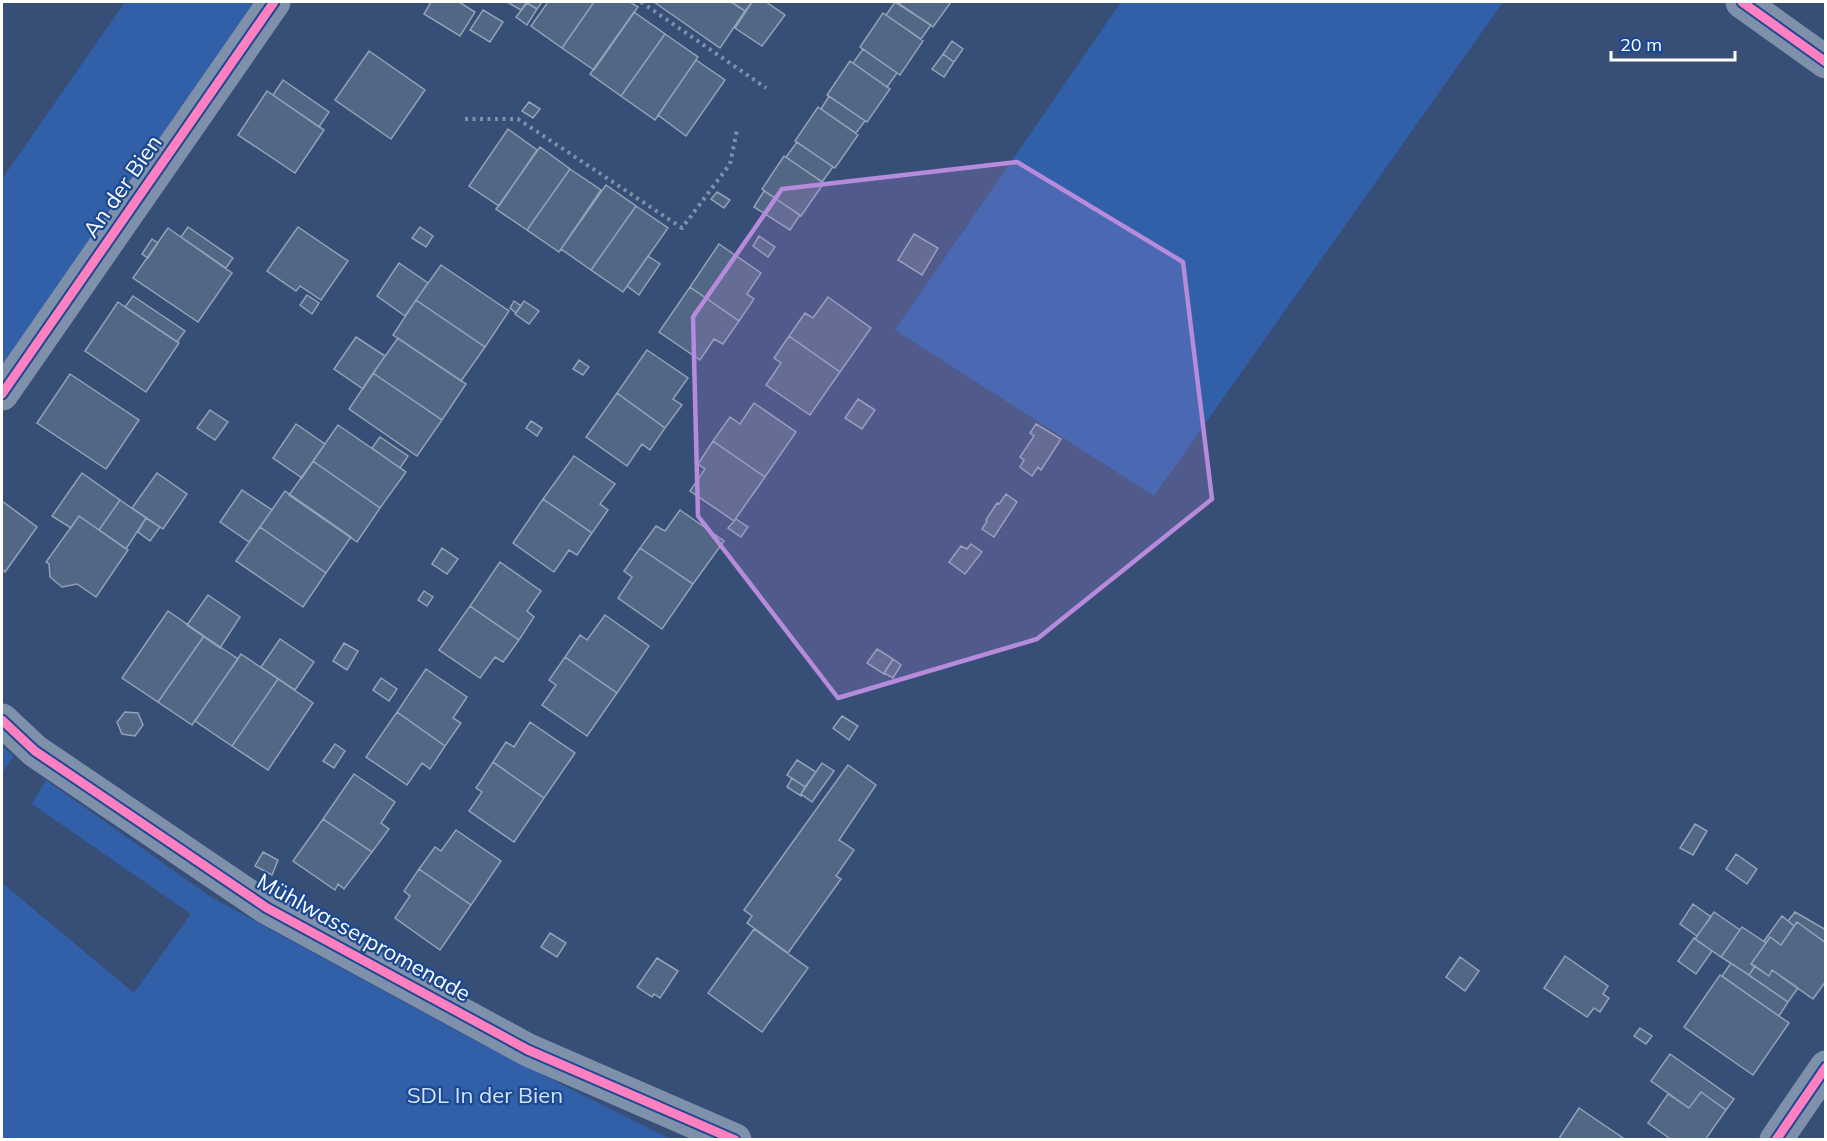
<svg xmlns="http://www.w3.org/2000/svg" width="1827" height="1141" viewBox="0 0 1827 1141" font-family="Mulish,sans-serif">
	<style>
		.green { fill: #315fa8 }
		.building { fill: #526685; stroke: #94a2b8; stroke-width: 1.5 }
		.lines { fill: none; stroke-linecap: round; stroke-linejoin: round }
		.path { stroke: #7f90aa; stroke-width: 4; stroke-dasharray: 3 4.5; stroke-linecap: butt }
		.minor { stroke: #7f90aa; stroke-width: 33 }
		.cycleway-casing { stroke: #1c4992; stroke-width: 13 }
		.cycleway { stroke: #ff80c0; stroke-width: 9 }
		.marked { fill: #b68bdc; fill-opacity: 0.2; stroke: #b68bdc; stroke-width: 4.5; stroke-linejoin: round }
		.labels { text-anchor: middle; stroke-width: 4.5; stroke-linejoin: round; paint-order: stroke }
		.street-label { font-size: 22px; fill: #fff; stroke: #1c4992 }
		.park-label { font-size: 22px; fill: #d3e3fa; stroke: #1c4992 }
	</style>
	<rect width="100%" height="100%" fill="#374f77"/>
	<path class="green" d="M125 2H254L2 366V179Z
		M1121 2H1503L1154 496 895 330Z
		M2 746 14 756 2 773Z
		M46 780 211 897 470 1038 670 1139H2V883L134 993 191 914 32 804Z"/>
	<path class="building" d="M431 2H459L475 12 460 36 424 14Z
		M507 2H527L521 10Z
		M527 2H542L537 9 527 3Z
		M548 2H594L562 48 531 26Z
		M594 2H630L638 7 594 70 562 48Z
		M654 2H731L745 11 720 48Z
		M731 2H752L745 11Z
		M752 2H766L785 15 762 46 735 28Z
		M895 2 931 25 921 39 886 15Z
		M897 2H951L933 27Z
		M527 3 537 9 527 25 516 17Z
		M483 10 503 22 490 42 470 30Z
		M634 12 665 34 621 96 590 74Z
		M883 13 923 41 900 75 860 47Z
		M665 34 698 57 655 120 621 96Z
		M952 41 963 49 954 62 943 54Z
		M863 49 897 73 887 87 853 63Z
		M369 51 425 90 391 139 335 100Z
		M943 54 954 62 944 77 932 69Z
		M696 60 725 80 686 136 658 115Z
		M850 61 890 89 867 122 827 95Z
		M283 80 329 112 319 127 273 95Z
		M267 91 324 130 295 173 238 135Z
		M829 96 865 121 856 133 821 109Z
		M529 102 540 109 533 118 522 111Z
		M818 107 858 135 835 168 795 141Z
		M508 129 537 150 499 206 469 186Z
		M797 142 833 167 822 182 786 157Z
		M540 147 570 169 527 230 496 209Z
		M784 156 824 183 801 216 762 189Z
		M570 169 601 190 559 252 527 230Z
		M606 185 636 206 591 270 561 249Z
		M764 191 800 215 790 230 754 207Z
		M717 192 730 200 724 208 711 199Z
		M636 206 668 228 623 292 591 270Z
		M188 227 233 258 226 268 181 237Z
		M298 227 348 261 321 300 300 286 296 291 267 271Z
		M420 227 433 236 426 247 412 238Z
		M168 228 232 273 198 322 133 278Z
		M914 234 938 248 922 275 898 260Z
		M759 236 775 247 768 257 753 246Z
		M152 239 158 243 148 258 142 254Z
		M719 244 761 273 747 294 754 299 739 321 690 287Z
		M648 256 660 264 639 295 627 286Z
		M399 263 428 283 405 316 377 296Z
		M441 265 509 311 485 347 416 300Z
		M690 287 739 321 723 344 714 339 700 360 659 332Z
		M307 295 319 303 312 314 300 305Z
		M133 296 185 331 177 342 125 307Z
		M828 297 871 328 840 372 789 336 805 313 813 318Z
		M416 300 485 347 461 381 393 335Z
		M514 301 521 306 516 313 510 308Z
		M524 301 539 311 529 324 515 314Z
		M118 302 179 343 146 392 85 351Z
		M789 336 840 372 810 415 766 385 781 363 774 358Z
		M356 337 385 356 363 389 334 369Z
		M398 338 466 384 442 420 373 373Z
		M647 350 688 378 673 399 682 405 665 428 617 393Z
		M579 360 589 367 583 375 573 369Z
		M373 373 442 420 417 456 349 409Z
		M70 374 139 420 106 469 37 423Z
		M617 393 665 428 650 450 642 444 627 466 586 437Z
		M858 399 875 410 862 429 845 418Z
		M754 403 796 432 765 477 713 441 730 417 740 424Z
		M210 410 228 422 215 440 197 428Z
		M531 421 542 428 537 436 526 428Z
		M296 424 325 444 302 478 273 458Z
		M1036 424 1061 439 1041 470 1038 467 1032 476 1020 467 1024 460 1020 457 1034 436 1030 433Z
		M338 425 406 472 380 508 313 461Z
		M380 437 408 456 400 468 372 448Z
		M713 441 765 477 734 521 690 491 705 469 698 464Z
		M574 456 615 484 600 504 608 510 592 533 543 499Z
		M313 461 380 508 357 542 289 495Z
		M82 473 120 500 99 530 79 516 71 528 52 516Z
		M157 473 187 494 163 529 132 508Z
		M242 490 272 510 249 542 220 522Z
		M285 491 351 537 326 573 260 527Z
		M1006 494 1017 502 994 537 982 529 987 521 986 520 997 503 999 504Z
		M543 499 592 533 577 555 569 550 554 572 513 543Z
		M120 500 146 518 126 549 99 530Z
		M2 501 37 527 5 572 2 569Z
		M680 510 724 541 693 584 640 548 656 526 665 531Z
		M79 516 128 550 96 597 77 584 62 587 50 577 49 564 46 562Z
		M146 518 160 527 150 541 138 532Z
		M736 519 748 527 741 537 728 528Z
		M260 527 326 573 303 607 236 561Z
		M971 544 982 552 965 574 949 562 961 546 967 549Z
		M442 548 458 559 447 574 432 564Z
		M640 548 693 584 662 629 618 598 632 577 624 571Z
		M500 562 541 591 527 611 534 617 519 640 470 606Z
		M424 591 433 597 427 606 418 600Z
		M208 595 240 617 220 648 187 625Z
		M470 606 519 640 503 662 495 657 480 678 439 650Z
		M168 611 204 636 158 702 122 678Z
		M605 615 649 646 617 693 565 657 580 635 587 640Z
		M204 636 238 659 192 725 158 702Z
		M280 639 314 662 295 690 261 667Z
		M344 643 358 651 347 670 333 661Z
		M877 649 893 659 884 674 867 663Z
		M241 654 278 679 232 746 195 721Z
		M565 657 617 693 587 736 542 705 556 685 549 680Z
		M893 659 901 665 893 678 884 673Z
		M426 669 467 697 453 718 461 723 445 746 397 712Z
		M381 678 397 689 389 701 373 690Z
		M278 679 313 703 268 770 232 746Z
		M125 712 138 713 143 725 135 736 122 734 117 722Z
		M397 712 445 746 430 769 422 763 407 785 366 757Z
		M842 716 858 726 849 740 833 728Z
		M530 722 575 753 544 798 493 762 506 742 514 747Z
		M335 744 345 751 334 768 323 761Z
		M797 760 816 772 805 787 787 775Z
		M493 762 544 798 514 842 469 811 482 792 476 788Z
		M822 763 834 771 812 802 801 794Z
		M848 765 876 785 839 840 854 850 836 876 841 879 788 953 747 923 752 916 744 910Z
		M354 774 395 802 381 823 389 829 372 852 323 819Z
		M792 778 805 787 801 794V796L787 787Z
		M323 819 372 852 344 889 338 884 335 890 293 861Z
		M1695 824 1707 831 1693 855 1680 848Z
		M456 830 501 861 471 905 419 869 435 847 441 851Z
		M263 852 278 860 272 875 255 866Z
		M1736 854 1757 869 1747 884 1726 869Z
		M419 869 471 905 440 950 395 918 410 896 404 891Z
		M1693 904 1711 917 1697 936 1680 924Z
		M1714 912 1740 930 1721 957 1695 939Z
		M1795 912 1826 930V943L1797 922 1794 926 1788 921Z
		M1782 916 1794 926 1781 945 1770 937 1766 943 1764 941Z
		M1797 922 1826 943V981L1813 999 1772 970 1769 976 1751 964 1770 937 1781 945Z
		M1742 927 1766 943 1751 964 1755 966 1749 975 1721 957Z
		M754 929 808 968 762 1032 708 993Z
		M550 933 566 943 557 957 541 947Z
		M1694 938 1712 951 1696 974 1678 961Z
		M1565 956 1608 986 1603 994 1609 998 1600 1012 1594 1008 1587 1017 1544 988Z
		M1460 957 1479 971 1465 991 1446 977Z
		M657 958 678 971 660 998 654 994 652 997 637 987Z
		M1731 963 1788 1002 1779 1016 1722 976Z
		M1755 966 1769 976 1772 970 1798 988 1788 1002 1749 975Z
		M1720 975 1789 1023 1753 1075 1684 1027Z
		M1640 1028 1652 1036 1646 1044 1634 1036Z
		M1670 1054 1734 1099 1726 1110 1701 1092 1689 1108 1651 1081Z
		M1701 1092 1726 1110 1705 1140H1672L1648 1123 1668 1094 1689 1108Z
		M1579 1108 1626 1140H1558Z"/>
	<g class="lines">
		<path class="path" d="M641 2 766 88
			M465 119H518L682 228 730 164 737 130"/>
		<path class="minor" d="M1742 2 1826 62
			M2 394 274 2
			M2 720 35 751 267 908 528 1050 735 1140
			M1776 1140 1826 1067"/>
		<g class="cycleway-casing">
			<path id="cycleway" d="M1742 2 1826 62
				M2 394 274 2
				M2 720 35 751 267 908 528 1050 735 1140
				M1776 1140 1826 1067"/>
		</g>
		<use href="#cycleway" class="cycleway"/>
	</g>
	<path class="marked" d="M1017 162 1183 262 1212 499 1037 639 838 698 698 516 693 317 782 189Z"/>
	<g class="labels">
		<g class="street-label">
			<text transform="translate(122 186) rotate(-55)" y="8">An der Bien</text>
			<text transform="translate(364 937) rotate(29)" y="8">Mühlwasserpromenade</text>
		</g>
		<g class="park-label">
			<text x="485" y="1103">SDL In der Bien</text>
		</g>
	</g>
	<rect width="1827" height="1141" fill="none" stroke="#ffffff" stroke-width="6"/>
	<path d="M1611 51v9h124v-9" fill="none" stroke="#ffffff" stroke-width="3"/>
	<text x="1620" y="51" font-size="18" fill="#ffffff" stroke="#1c4992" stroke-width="4.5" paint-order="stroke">20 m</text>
</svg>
